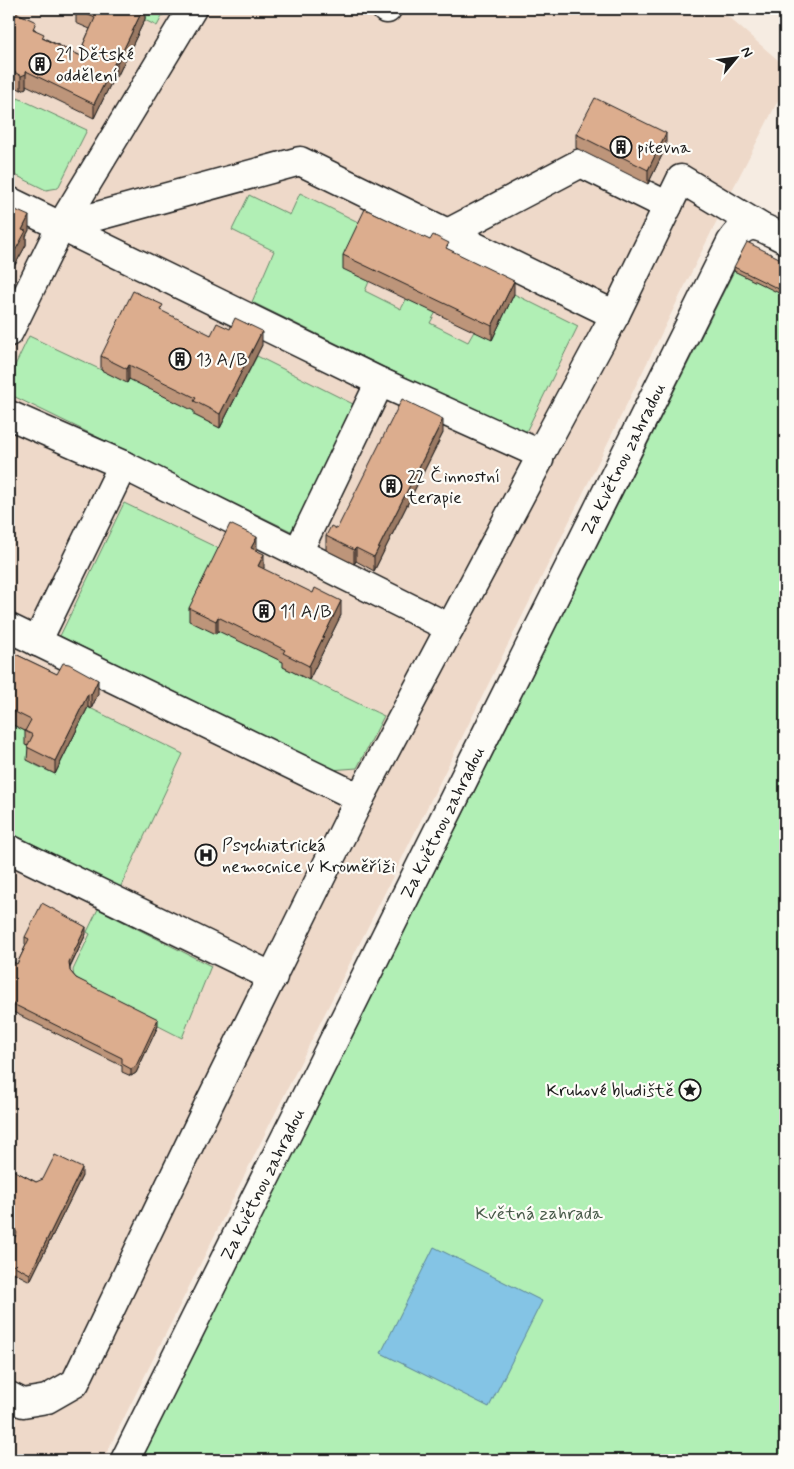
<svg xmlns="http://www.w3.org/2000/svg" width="794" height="1469" viewBox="0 0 794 1469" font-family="Mynerve,sans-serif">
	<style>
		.built { fill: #eed9c9 }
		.green { fill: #b1efb5; stroke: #668668 }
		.water { fill: #84c4e5; stroke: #5a8195 }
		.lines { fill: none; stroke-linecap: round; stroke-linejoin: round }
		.minor-casing { stroke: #1c1c1c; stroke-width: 31 }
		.minor { stroke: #fdfcf7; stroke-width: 28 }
		.wall { fill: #bd957a; stroke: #1c1c1c }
		.shaded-wall { fill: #9a7963; stroke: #1c1c1c }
		.building { fill: #dcad8e; stroke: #1c1c1c }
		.labels { text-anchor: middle; stroke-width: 4.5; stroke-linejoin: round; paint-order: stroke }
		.poi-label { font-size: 18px; fill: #1c1c1c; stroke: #fdfcf7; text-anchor: start }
		.street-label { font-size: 18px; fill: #1c1c1c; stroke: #fdfcf7 }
		.park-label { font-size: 18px; fill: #495b4a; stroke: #fdfcf7 }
	</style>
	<rect width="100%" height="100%" fill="#f6ece2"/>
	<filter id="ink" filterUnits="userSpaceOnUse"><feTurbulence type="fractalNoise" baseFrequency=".02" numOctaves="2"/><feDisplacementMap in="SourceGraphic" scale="10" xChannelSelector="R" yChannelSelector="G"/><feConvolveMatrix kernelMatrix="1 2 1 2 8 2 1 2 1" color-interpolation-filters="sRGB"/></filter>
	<g filter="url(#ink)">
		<path class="built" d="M9 9H719L785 66V87L726 202 564 532 103 1460H9Z"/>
		<path class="green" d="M122 9H166L157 26Z
			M18 98 87 130 58 188 46 190 9 172V117Z
			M300 193 366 226 371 277 365 291 401 309 408 296 437 310 430 323 468 342 476 328 514 294 578 326 524 436 252 302 274 251 232 230 249 195 290 215Z
			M734 271 785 295V1460H141Z
			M29 336 127 382 129 379 196 411 194 415 220 428 257 356 355 405 295 533 9 394V378Z
			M124 503 224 551 218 629 285 663 283 667 384 716 357 768 330 770 60 636Z
			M88 707 183 754 120 888 9 832V723L31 734 35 765 55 774Z
			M98 909 211 966 182 1038 80 986 74 979 73 970 90 934 87 932Z"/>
		<path class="water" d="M434 1247 542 1301 489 1407 381 1353Z"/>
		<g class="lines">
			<g class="minor-casing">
				<g id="minor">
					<path d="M386 9H387"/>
					<path d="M9 201 380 382 540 454"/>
					<path d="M61 226 300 161 615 315 681 179 759 226"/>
					<path d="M448 233 581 163 668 206"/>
					<path d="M9 332 61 226 192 9"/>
					<path d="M9 415 123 465 450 628"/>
					<path d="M298 552 380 382"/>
					<path d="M9 628 360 798"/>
					<path d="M37 642 123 465"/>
					<path d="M9 849 273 977"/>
					<path d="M9 1396 23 1403 47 1399 75 1383 209 1104 360 798 539 460 540 454 615 315"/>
					<path id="s1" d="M125 1460 731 242C749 215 762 228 785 239"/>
				</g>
			</g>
			<use href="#minor" class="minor"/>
		</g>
		<path class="wall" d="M9 9 36 30 44 38 81 56 83 51V45L90 29 76 23V15L73 13V9H145V19L117 77 115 75 94 118 26 85V88L21 90 11 84V82L9 81Z
			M576 134 666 147 648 184 576 148Z
			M9 207 29 230 26 236V245L15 265 13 263 9 271Z
			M449 250 514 294 492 340 343 269V255Z
			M785 261V296L734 271V267Z
			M211 335 262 345 220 428 194 415V411L129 379 127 383 101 370V356Z
			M443 433 374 571 356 561 354 564 326 550V536L337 529Z
			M257 551 264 568 263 569 341 615 309 680 283 667V662L218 631 216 634 189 621V608Z
			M9 651 98 694 91 709 88 707 55 774 27 760 28 746 25 745V731L9 723Z
			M86 934 70 968V971L76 978 158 1026 136 1073 131 1076 122 1072V1066L9 1010V970L17 964 26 945 25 944V937Z
			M9 1168 36 1182 82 1176 30 1281 9 1270V1248L15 1236 14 1234 9 1232Z"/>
		<path class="shaded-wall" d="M143 9H145V19L117 77V63Z
			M115 62V75L94 118V104Z
			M26 71V88L21 90V76Z
			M666 133V147L648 184V170Z
			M29 216V230L26 236V245L15 265V251L22 230Z
			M13 249V263L9 271V257Z
			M514 281V294L492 340V326Z
			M262 331V345L220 428V414Z
			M129 365V379L127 383V369Z
			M443 419V433L374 571V557Z
			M257 537V551L251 548Z
			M356 548V561L354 564V550Z
			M264 554V568L258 580V566Z
			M341 601V615L309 680V666Z
			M218 617V631L216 634V621Z
			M98 680V694L91 709V695Z
			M88 694V707L55 774V761Z
			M86 927V934L69 969V962Z
			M158 1019V1026L136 1073 131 1076V1069Z
			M82 1168V1176L30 1281V1274Z"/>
		<path class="building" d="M9 9 36 22 33 29 44 34 42 38 81 56 85 46 83 45 95 18 76 9H143L117 63 115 62 94 104 26 71V74L21 76 11 70V68L9 67Z
			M595 98 666 133 648 170 576 134Z
			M9 207 29 216 22 230 26 231 15 251 13 249 9 257Z
			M365 209 430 240 433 235 449 243 446 248 514 281 492 326 343 255Z
			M747 242 785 261V292L734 267Z
			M133 291 163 305 160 310 211 335 217 323 230 329 235 318 262 331 220 414 194 401 196 398 129 365 127 369 101 356Z
			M402 399 443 419 374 557 356 548 354 550 326 536 331 526 337 529Z
			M230 524 257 537 251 548 264 554 258 566 313 593 315 588 341 601 309 666 283 653 285 650 218 617 216 621 189 608Z
			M9 651 57 674 63 663 69 664 98 680 91 695 88 694 55 761 27 747 33 735 25 731 31 720 9 709Z
			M42 903 86 927 69 962 70 971 76 978 158 1019 136 1066 131 1069 122 1064V1058L9 1002V970L13 962 17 964 29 939 25 937Z
			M55 1155 82 1168 30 1274 9 1263V1248L17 1233 14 1227 9 1225V1168L36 1182 43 1179Z"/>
	</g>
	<defs>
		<g id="building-ring" transform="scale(1.125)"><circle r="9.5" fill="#fdfcf7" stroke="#1c1c1c" stroke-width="1.5"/><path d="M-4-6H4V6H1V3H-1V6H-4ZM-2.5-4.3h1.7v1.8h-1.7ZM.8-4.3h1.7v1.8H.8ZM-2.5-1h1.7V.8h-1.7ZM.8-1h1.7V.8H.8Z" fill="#1c1c1c"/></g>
		<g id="hospital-ring" transform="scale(1.125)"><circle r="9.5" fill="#fdfcf7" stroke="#1c1c1c" stroke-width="1.5"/><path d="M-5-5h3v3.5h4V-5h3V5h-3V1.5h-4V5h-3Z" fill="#1c1c1c"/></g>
		<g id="sight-ring" transform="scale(1.125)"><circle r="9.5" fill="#fdfcf7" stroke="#1c1c1c" stroke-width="1.5"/><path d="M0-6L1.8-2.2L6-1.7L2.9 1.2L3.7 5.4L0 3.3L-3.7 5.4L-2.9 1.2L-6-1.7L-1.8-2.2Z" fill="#1c1c1c"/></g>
	</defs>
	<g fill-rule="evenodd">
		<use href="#building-ring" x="40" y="64"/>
		<use href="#building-ring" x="621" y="147"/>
		<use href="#building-ring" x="180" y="359"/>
		<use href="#building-ring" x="391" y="486"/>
		<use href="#building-ring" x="264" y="611"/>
		<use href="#hospital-ring" x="206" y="855"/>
		<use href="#sight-ring" x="690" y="1090"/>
	</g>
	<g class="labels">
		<g class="poi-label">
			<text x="56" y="60">21 Dětské<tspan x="56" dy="21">oddělení</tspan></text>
			<text x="637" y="153">pitevna</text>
			<text x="196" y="365">13 A/B</text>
			<text x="407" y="482">22 Činnostní<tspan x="407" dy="21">terapie</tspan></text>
			<text x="280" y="617">11 A/B</text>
			<text x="222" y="851">Psychiatrická<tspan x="222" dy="21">nemocnice v Kroměříži</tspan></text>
			<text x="674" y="1096" text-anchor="end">Kruhové bludiště</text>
		</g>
		<g class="street-label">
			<text dy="6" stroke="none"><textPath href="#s1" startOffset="1118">Za Květnou zahradou</textPath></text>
			<text dy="6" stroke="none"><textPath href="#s1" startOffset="712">Za Květnou zahradou</textPath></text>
			<text dy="6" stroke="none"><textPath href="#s1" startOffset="308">Za Květnou zahradou</textPath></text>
		</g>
		<g class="park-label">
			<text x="539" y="1219">Květná zahrada</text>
		</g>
	</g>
	<rect width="794" height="1469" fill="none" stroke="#fdfcf7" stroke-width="30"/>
	<rect x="15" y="15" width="764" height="1439" fill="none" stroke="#1c1c1c" stroke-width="2" filter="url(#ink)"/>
	<g transform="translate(736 58) rotate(61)" stroke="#fdfcf7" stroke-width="4" paint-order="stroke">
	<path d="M0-4L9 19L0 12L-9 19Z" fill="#1c1c1c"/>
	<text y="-8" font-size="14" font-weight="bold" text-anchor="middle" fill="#1c1c1c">N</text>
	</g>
</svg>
